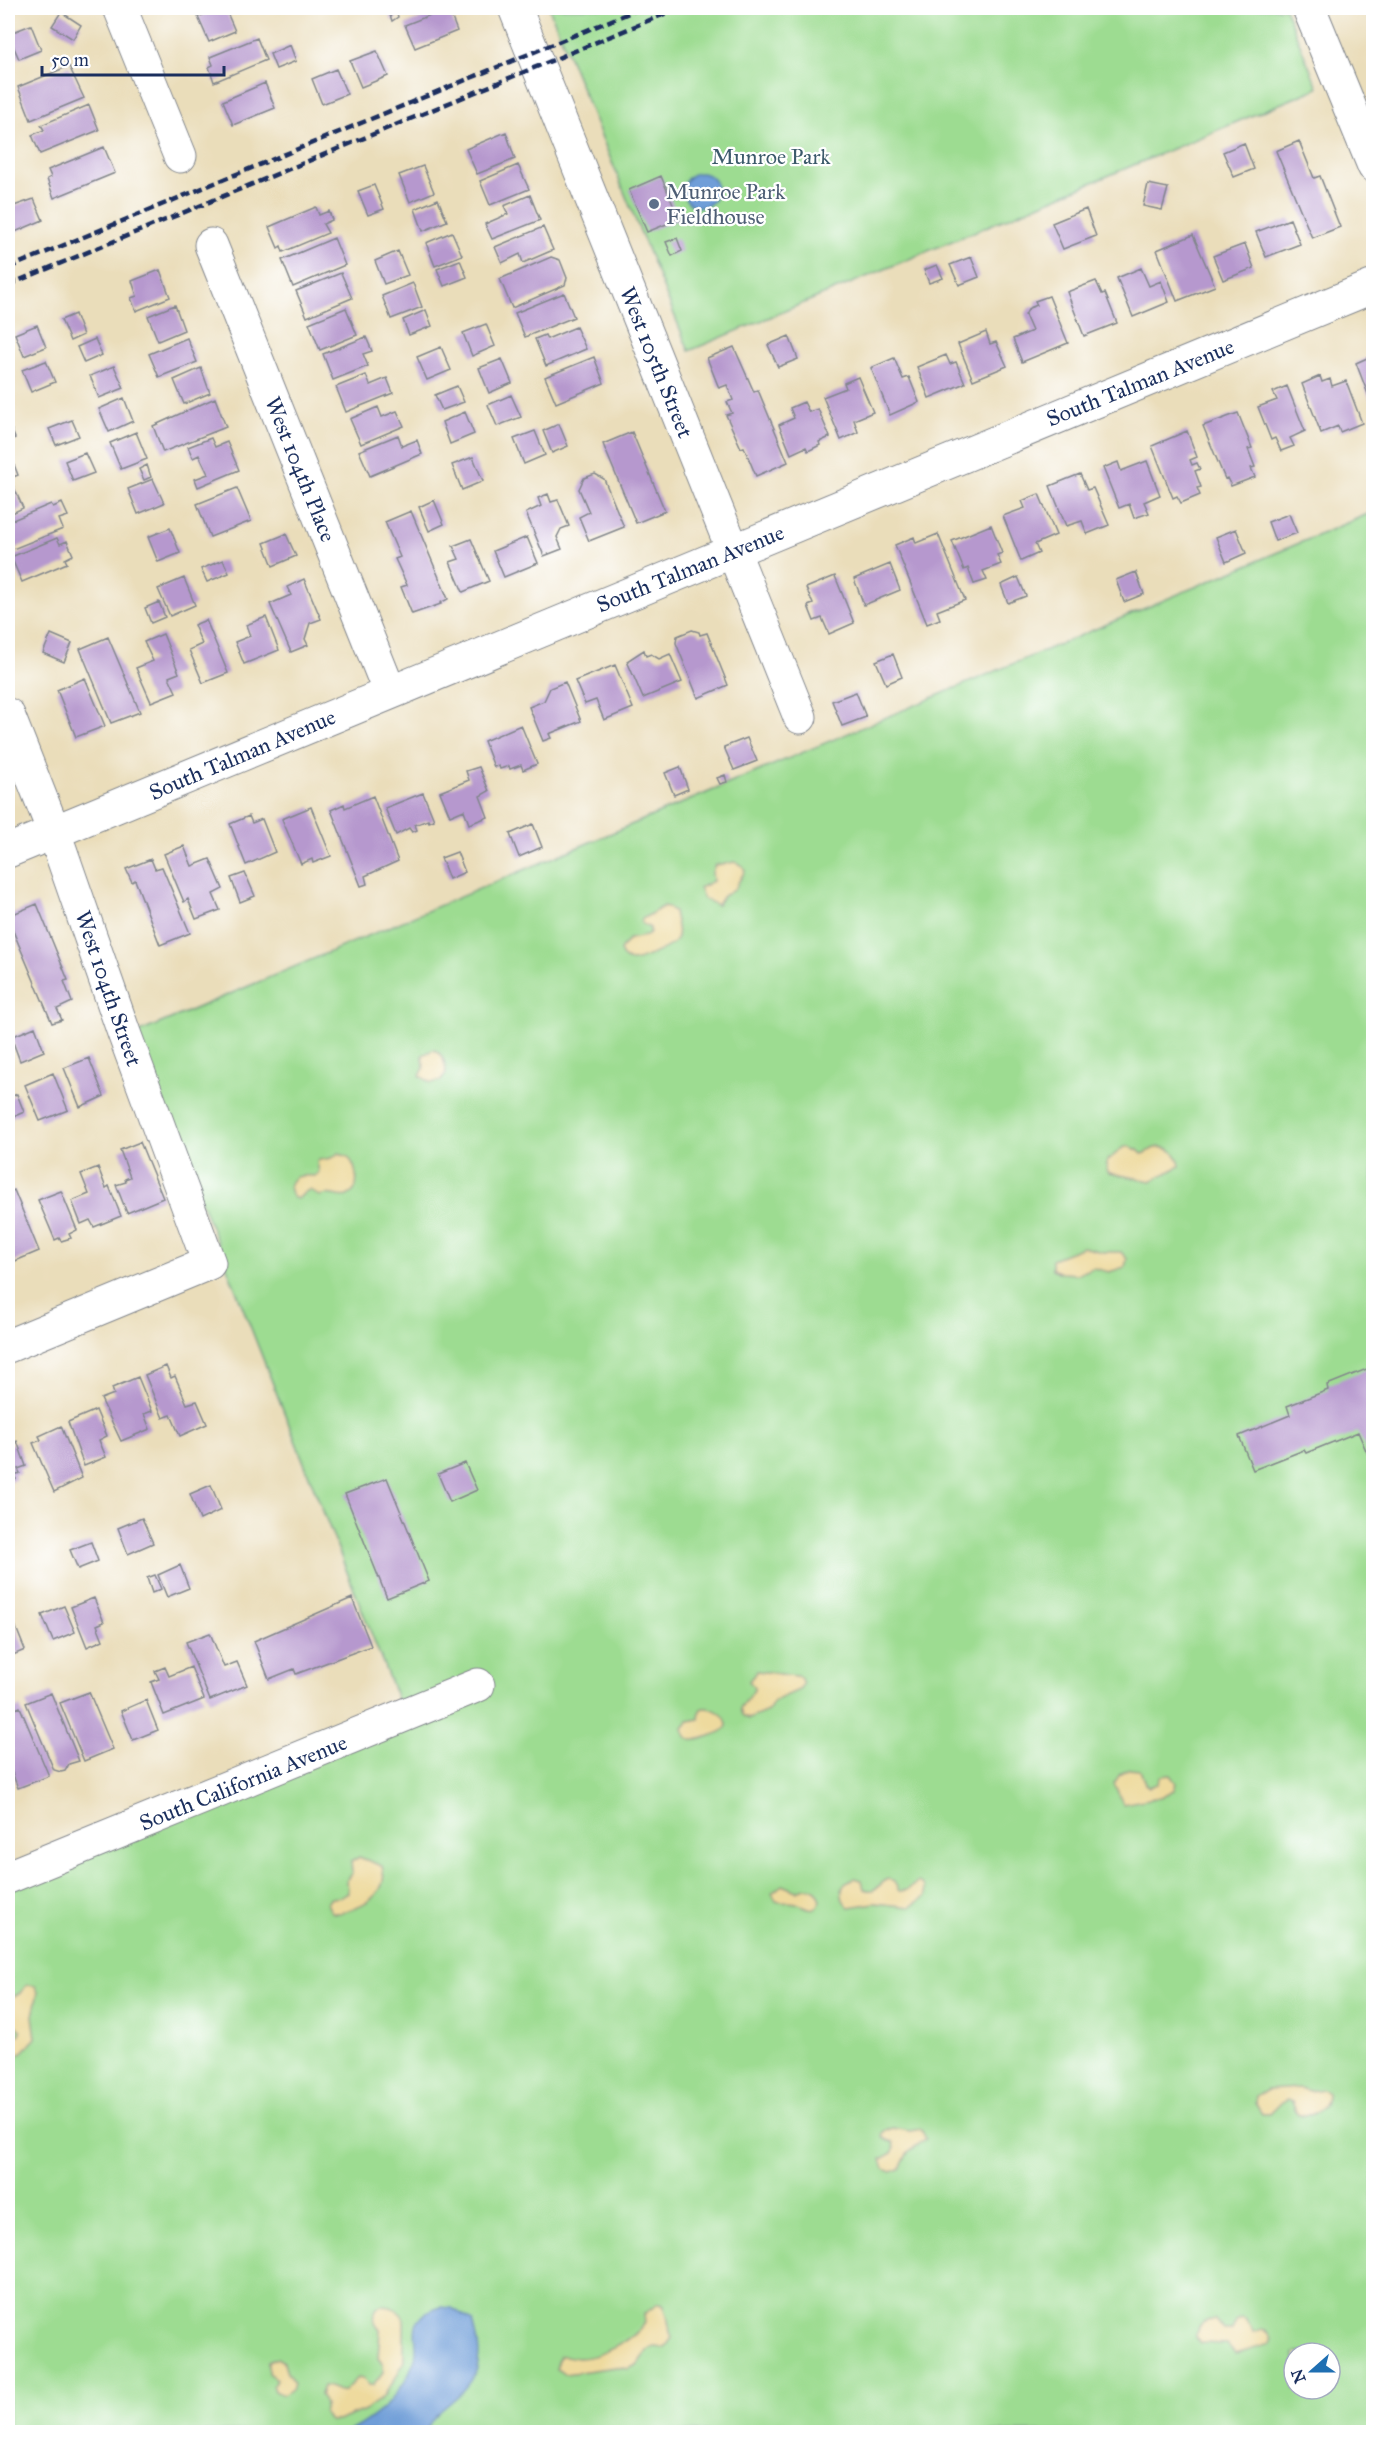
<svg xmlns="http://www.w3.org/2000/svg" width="1381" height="2440" viewBox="0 0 1381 2440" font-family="'IM FELL Great Primer',serif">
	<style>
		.green { fill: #9ddc91; stroke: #5c8678; stroke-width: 1.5; fill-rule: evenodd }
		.sand { fill: #eeda9e; stroke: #84847e; stroke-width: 1.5 }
		.water { fill: #6f9ed8; stroke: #45669b; stroke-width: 1.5 }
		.building { fill: #b698ce }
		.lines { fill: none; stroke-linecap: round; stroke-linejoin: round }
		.minor-casing { stroke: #82868c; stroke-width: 35 }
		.minor { stroke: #fff; stroke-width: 33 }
		.rail { stroke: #1b2f5e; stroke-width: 4.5; stroke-dasharray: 9 4.5; stroke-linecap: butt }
		.service-dot { fill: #5c6f8a; stroke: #fff; stroke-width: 2 }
		.labels { text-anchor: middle; stroke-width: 4.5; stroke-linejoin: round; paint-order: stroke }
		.park-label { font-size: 22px; fill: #3c5a6b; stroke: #fff }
		.service-label { font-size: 22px; fill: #4e5e75; stroke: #fff; text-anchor: start }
		.street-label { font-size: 22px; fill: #1b2f5e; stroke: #fff }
	</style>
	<rect width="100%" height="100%" fill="#fff"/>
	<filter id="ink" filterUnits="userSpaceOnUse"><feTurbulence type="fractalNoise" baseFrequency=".0167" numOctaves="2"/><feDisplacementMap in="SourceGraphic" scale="12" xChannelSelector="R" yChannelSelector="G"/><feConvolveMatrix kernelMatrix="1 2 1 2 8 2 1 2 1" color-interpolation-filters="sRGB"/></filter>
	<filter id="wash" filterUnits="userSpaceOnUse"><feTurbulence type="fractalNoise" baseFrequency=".008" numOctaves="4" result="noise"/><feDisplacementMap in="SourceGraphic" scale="24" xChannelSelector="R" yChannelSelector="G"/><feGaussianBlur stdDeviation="1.35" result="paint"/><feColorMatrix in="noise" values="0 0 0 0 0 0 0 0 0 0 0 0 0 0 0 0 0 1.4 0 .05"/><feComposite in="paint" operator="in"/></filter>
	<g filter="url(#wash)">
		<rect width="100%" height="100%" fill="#eaddba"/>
		<path class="green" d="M549 8H1285L1318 88 689 351Z
			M1373 512V2432H8V1890L407 1724 135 1034ZM1294 2353H1330V2389H1294Z"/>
		<path class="sand" d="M735 862 743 866 745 871 734 890 723 896 717 905 704 899 699 888 713 881 712 872 715 865Z
			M664 906 674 911C675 921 680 931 676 940 672 947 639 961 632 961 628 961 626 959 623 957L620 950 629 939 646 936 650 932V928L641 923 642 919Z
			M433 1050C442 1051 446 1064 446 1073L440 1081 431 1083 420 1076 424 1068 423 1055Z
			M1128 1146 1138 1150 1142 1154C1148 1153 1150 1149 1155 1148 1168 1145 1179 1154 1180 1166L1151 1181 1109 1173 1107 1170V1161L1123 1148Z
			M339 1153 348 1157C356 1166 363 1190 347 1196 341 1199 331 1191 319 1196L310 1190 305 1192 298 1199 292 1197 289 1187C292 1173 304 1176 315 1176L319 1172 317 1162 319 1160 332 1158Z
			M1083 1247 1103 1252H1121L1127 1259 1125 1267 1109 1272 1093 1268 1078 1274 1061 1273 1052 1269V1259Z
			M757 1671 796 1676 800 1677 803 1684 799 1690 774 1701 768 1711 749 1719 742 1715 740 1709 754 1690V1687L749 1681Z
			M703 1708C714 1707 727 1715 727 1726 723 1733 717 1733 710 1736 698 1740 686 1746 683 1728L689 1721 699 1719 700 1710Z
			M1129 1769 1140 1770 1145 1784 1149 1787 1157 1784 1161 1776 1170 1775 1176 1783 1174 1790 1160 1797 1123 1804 1114 1783 1120 1774Z
			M359 1857 382 1866C389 1889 372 1901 354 1908 346 1911 339 1915 331 1912L327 1903 331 1898 340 1897 348 1892 347 1880 352 1872 351 1862Z
			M855 1878 862 1880 864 1889C877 1894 879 1882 889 1879L894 1882 899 1891 907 1890 918 1882 924 1886 926 1894 925 1897 910 1907 875 1903 849 1907C841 1901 839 1890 846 1882Z
			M782 1885 796 1891C809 1886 817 1886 821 1901 814 1915 807 1906 796 1903 789 1901 783 1904 776 1901L772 1893Z
			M27 1985 35 1986 38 1992 33 2016 36 2038 22 2053 16 2056 8 2051V2040L20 2034 21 2030 16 2025 8 2024V1998L19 1994Z
			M1300 2088 1310 2091 1323 2089 1327 2093C1328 2109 1311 2120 1297 2113L1292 2102 1287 2100 1281 2103 1270 2114H1262L1255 2103 1256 2097 1267 2090Z
			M893 2128 910 2131 921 2129 926 2139 908 2152 900 2169 892 2172 884 2169 881 2159 892 2153 895 2148 893 2142 886 2140 882 2136 884 2131Z
			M658 2304 663 2305C670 2316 667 2327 672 2338L665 2348 654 2347 647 2350 638 2364 629 2369 616 2367 565 2374 556 2369 560 2356C567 2355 572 2358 579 2358 599 2358 634 2340 645 2323L644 2314Z
			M381 2306C392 2306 401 2309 404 2320V2361L394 2381 383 2397 365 2410 337 2421H329L323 2413 325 2404 320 2395 323 2386C332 2385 335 2393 344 2391L357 2378 363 2379 369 2385H373L383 2372V2365L378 2358 380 2330C374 2324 373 2318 376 2309Z
			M1242 2318 1247 2320 1253 2333 1262 2330 1268 2332 1272 2338 1270 2344 1236 2354 1227 2344 1200 2343 1196 2337C1196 2325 1204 2319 1216 2320L1224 2330H1232L1236 2321Z
			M277 2358 284 2362 287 2373 294 2383 292 2389 283 2395 275 2391 273 2385 276 2379 268 2373V2362Z"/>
		<path class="water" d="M683 190a17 17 0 1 1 34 0a17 17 0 1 1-34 0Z
			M441 2307 452 2308 473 2321C485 2364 480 2379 445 2407 436 2414 429 2421 426 2432H348C379 2415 400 2397 414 2362 423 2338 399 2320 441 2307Z"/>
		<g id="blocks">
			<path class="building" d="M220 8H225L235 31 209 42 198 17Z
				M448 8 457 31 415 48 405 25Z
				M1366 8H1374V25Z
				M396 10 398 17 392 21 389 12Z
				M61 12 81 25 73 39 52 26Z
				M31 25 41 50 19 59 8 34Z
				M257 38 266 60 214 82 209 67 213 65 210 57Z
				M290 45 296 61 276 69 270 54Z
				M377 51 388 76 361 87 350 61Z
				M69 66 84 98 31 120 18 87Z
				M336 69 347 94 322 104 312 79Z
				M265 83 275 108 233 125 223 101Z
				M89 105 99 130 40 154 32 135 44 130 41 125Z
				M506 132 515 159 477 174 466 149Z
				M1299 141 1314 178 1320 176 1340 227 1312 238 1276 151Z
				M1244 143 1254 169 1234 177 1223 152Z
				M104 147 115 173 54 198 47 179 51 177 48 170Z
				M518 165 529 189 490 205 480 181Z
				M423 166 434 192 410 202 399 175Z
				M661 176 679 219 647 232 629 190Z
				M1148 184 1168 188 1162 210 1143 206Z
				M374 185 384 209 368 215 358 191Z
				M530 195 540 220 492 239 485 224 508 214 504 206Z
				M34 199 43 220 15 232 8 208Z
				M438 199 447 221 423 231 415 209Z
				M316 207 319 215 329 211 332 220 323 224 328 233 283 252 281 246 278 248 269 227Z
				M1086 209 1096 236 1063 249 1052 223Z
				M1290 219 1300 244 1266 257 1256 232Z
				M543 227 553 250 523 263 520 254 502 263 495 247Z
				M452 232 462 255 435 266 426 243Z
				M1193 235 1215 286 1177 301 1157 250Z
				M334 238 345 265 293 287 282 260Z
				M677 238 682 251 672 256 666 242Z
				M1245 244 1254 268 1223 280 1213 256Z
				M398 251 408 275 384 284 375 261Z
				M551 257 560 260 567 278 565 285 512 308 500 279Z
				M971 257 979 277 959 285 950 265Z
				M460 260 467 277 444 286 437 269Z
				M937 265 943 278 929 283 924 270Z
				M1141 268 1149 286 1161 281 1169 302 1133 317 1117 278Z
				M160 270 170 297 136 311 131 298 137 296 132 281Z
				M341 273 352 298 307 317 296 291Z
				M1096 281 1102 294 1105 293 1117 323 1084 336 1067 292Z
				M413 283 422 307 391 319 382 296Z
				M564 293 574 317 525 337 515 313Z
				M1049 296 1068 343 1022 362 1013 339 1032 331 1025 315 1029 308 1037 305 1035 301Z
				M175 305 184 330 158 341 148 316Z
				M346 308 357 335 320 350 309 323Z
				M426 310 432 326 409 335 403 320Z
				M75 314 83 335 70 341 61 320Z
				M486 324 495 346 472 356 463 333Z
				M37 325 46 347 24 356 15 334Z
				M576 327 586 349 546 366 535 339 545 335 547 339Z
				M986 332 990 344 996 342 1007 366 973 380 958 344Z
				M789 336 798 359 778 367 768 345Z
				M366 337 372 351 363 354 368 366 333 380 323 354Z
				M187 338 197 362 159 377 149 354Z
				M95 339 102 355 84 363 77 347Z
				M441 347 451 370 427 380 417 357Z
				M734 347 754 392 758 390 788 462 756 476 744 447 741 448 726 415 732 413 727 402 733 400 727 385 719 388 707 358Z
				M946 355 950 364 956 362 965 383 929 398 917 367Z
				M1374 355V407H1373L1356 363Z
				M594 357 604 383 556 403 545 377Z
				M894 358 903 379 909 377 919 402 890 415 871 368Z
				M502 359 512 383 489 393 479 368Z
				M46 361 55 382 31 392 22 370Z
				M114 366 124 388 99 398 90 376Z
				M201 368 210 393 184 404 174 380Z
				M366 375 370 385 387 378 393 393 346 412 336 387Z
				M1320 376 1322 382 1330 379 1332 386 1346 381 1362 423 1340 432 1338 426 1321 433 1302 384Z
				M858 377 873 412 854 420 858 432 841 440 823 397 846 388 844 383Z
				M457 386 464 402 442 410 435 395Z
				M1287 386 1305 431 1290 438 1294 446 1281 451 1275 438 1271 440 1258 407 1277 400 1273 392Z
				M511 395 521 417 497 426 488 405Z
				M124 398 133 421 109 432 99 409Z
				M215 398 226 427 163 452 153 426Z
				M804 402 809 412 818 409 830 437 819 442 820 445 808 451 806 447 791 454 779 425 794 418 790 408Z
				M378 407 382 417 397 411 404 426 361 444 350 419Z
				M465 412 474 434 450 444 442 422Z
				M1238 413 1252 448 1248 449 1255 467 1251 468 1255 477 1231 486 1227 478 1225 479 1203 426Z
				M72 420 79 436 56 445 49 429Z
				M8 421 15 438 8 441Z
				M559 424 568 446 552 453 543 431Z
				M535 431 545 455 524 464 514 439Z
				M1187 431 1197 457 1190 460 1192 465 1197 463 1200 469 1195 471 1201 487 1197 488 1200 495 1181 503 1177 496 1173 498 1152 446Z
				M136 432 147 459 121 469 110 443Z
				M632 432 665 511 636 523 603 444Z
				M398 435 402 446 417 440 422 454 370 476 359 451Z
				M211 438 215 447 227 442 239 470 198 487 195 479 208 474 199 455 193 458 188 447Z
				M8 449 18 475 8 479Z
				M85 453 94 473 73 481 65 461Z
				M473 457 483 481 462 490 452 465Z
				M1147 461 1160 495 1144 502 1149 513 1134 518 1129 504 1119 508 1103 468 1118 462 1121 471Z
				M147 465 151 477 144 480 139 469Z
				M595 474 604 479 624 527 589 541 579 517 589 512 579 489 584 478Z
				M1080 474 1087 490 1093 488 1109 525 1087 534 1082 521 1066 526 1050 486Z
				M153 479 164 503 138 514 128 489Z
				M12 483 23 508 8 515V485Z
				M237 488 251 521 210 537 197 504Z
				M548 494 551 502 558 500 569 526 561 529 557 537 562 549 544 556 526 513 541 506 538 498Z
				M1039 494 1056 535 1035 544 1039 553 1021 561 1003 516 1025 508 1022 501Z
				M434 500 444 524 429 531 419 507Z
				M62 503 68 516 59 519 63 529 8 551V522L51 504 53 507Z
				M411 511 448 599 440 603 441 604 412 614 401 587 407 585 395 559 400 557 385 522Z
				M1289 514 1297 533 1275 541 1268 522Z
				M991 525 1002 553 997 555 1001 564 983 571 987 580 974 584 968 568 964 570 952 541Z
				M170 528 180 553 158 562 148 537Z
				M1236 529 1246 553 1226 562 1216 537Z
				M286 534 296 556 273 566 264 543Z
				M938 534 965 600 937 611 940 619 927 624 895 545 914 537 916 543Z
				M527 537 538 563 504 577 493 551Z
				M57 538 60 544 67 541 73 555 65 559 67 563 22 582 11 557Z
				M471 539 489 581 463 592 450 562 459 559 453 546Z
				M223 560 229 573 207 582 201 569Z
				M890 564 900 590 864 605 854 579Z
				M1136 572 1144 594 1124 602 1116 580Z
				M835 576 854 623 829 634 822 618 814 621 808 606 813 604 806 588Z
				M1018 577 1026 596 1008 603 1001 585Z
				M184 578 195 605 170 616 158 589Z
				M304 579 321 619 310 623 305 639 308 645 291 652 270 604 291 595 287 587Z
				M159 602 165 617 151 623 145 608Z
				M266 617 279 650 244 664 235 642 250 636 246 625Z
				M206 620 228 673 203 683 189 650 202 644 194 625Z
				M692 630 699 632 700 635 707 633 728 685 698 698 676 643 677 636Z
				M51 634 72 643 64 662 43 653Z
				M163 634 179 673 169 677 176 692 151 702 136 668 153 661 144 642Z
				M108 637 140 712 111 723 80 649Z
				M644 650 646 656 651 654 659 659 670 654 682 682 643 698 627 661Z
				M893 654 902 677 886 684 876 661Z
				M615 665 633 708 604 720 596 700 585 704 575 681Z
				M85 678 105 726 76 737 57 690Z
				M565 682 581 721 549 734 551 738 543 741 529 707 544 701 550 688Z
				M856 692 866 717 842 726 832 701Z
				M521 725 537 764 523 770 521 765 510 769 509 766 500 769 499 766 494 767 484 741Z
				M747 738 757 761 734 770 724 747Z
				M479 767 489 791 480 796 488 817 469 824 464 810 450 816 440 792 469 780 466 771Z
				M680 767 688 789 674 795 665 773Z
				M725 775 727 782 720 784 717 778Z
				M423 793 434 820 429 822 428 820 415 825 417 830 412 832 409 828 396 835 385 808Z
				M373 796 398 861 365 876 367 884 361 886 331 810 344 804 345 808Z
				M311 807 331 856 313 863 312 859 301 864 282 819Z
				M249 816 252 823 262 819 275 852 246 865 230 824Z
				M533 824 542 847 519 857 510 834Z
				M184 846 192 866 210 859 223 889 213 894 220 910 196 919 188 899 184 902 164 854Z
				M457 852 465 872 449 879 441 858Z
				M151 859 155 869 162 867 190 933 160 945 135 880 132 882 126 869Z
				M245 873 255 896 240 902 231 878Z
				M37 904 68 980 64 981 72 1002 57 1009 62 1020 52 1023 8 919V916Z
				M35 1027 44 1051 20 1061 11 1037Z
				M89 1058 104 1096 80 1107 64 1068Z
				M53 1073 68 1110 40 1121 25 1085Z
				M17 1094 24 1112 8 1119V1098Z
				M140 1142 163 1198 127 1213 116 1185 126 1182 125 1179 130 1177 120 1150Z
				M98 1167 106 1188 109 1186 121 1216 94 1227 90 1220 81 1224 72 1201 89 1194 81 1174Z
				M14 1190 39 1251 8 1264V1193Z
				M61 1191 77 1230 69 1234 71 1238 61 1241 59 1238 55 1240 38 1200Z
				M166 1366 171 1378 175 1376 187 1404 197 1401 207 1424 180 1436 171 1415 163 1418 145 1375Z
				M1374 1366V1469L1358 1432 1306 1453 1304 1450 1253 1470 1239 1436 1290 1415 1287 1406 1328 1390 1327 1385Z
				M138 1377 152 1411 144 1414 150 1429 121 1441 101 1399 114 1394 112 1388Z
				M96 1410 107 1436 99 1440 106 1457 84 1466 68 1422Z
				M61 1426 82 1478 54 1492 33 1443 41 1440 39 1436Z
				M17 1441 26 1466 18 1469 20 1473 14 1475 16 1479 9 1482 8 1446Z
				M465 1463 477 1490 450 1502 438 1474Z
				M387 1478 429 1581 387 1598 345 1494Z
				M211 1485 221 1510 200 1520 190 1494Z
				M142 1518 153 1543 128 1554 118 1528Z
				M91 1542 98 1561 78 1569 70 1550Z
				M180 1565 189 1588 167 1597 158 1575Z
				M155 1575 161 1589 152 1593 147 1578Z
				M94 1598 104 1622 97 1625 103 1640 87 1647 71 1607Z
				M352 1598 371 1646 296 1674 294 1669 269 1679 254 1641Z
				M64 1606 75 1632 53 1641 42 1615Z
				M15 1625 25 1650 8 1657V1628Z
				M210 1633 224 1667 237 1662 247 1685 210 1700 186 1642Z
				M165 1667 169 1676 191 1667 204 1699 164 1715 151 1682 159 1679 155 1671Z
				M89 1692 113 1749 84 1761 60 1703Z
				M51 1693 79 1761 69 1764 65 1771 61 1772 54 1770 26 1703Z
				M146 1700 158 1730 133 1740 121 1711Z
				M20 1707 49 1776 18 1788 8 1762V1712Z"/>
		</g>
	</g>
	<g filter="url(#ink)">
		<use href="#blocks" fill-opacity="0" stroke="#82868c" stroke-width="1.5"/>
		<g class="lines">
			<g class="minor-casing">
				<path id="minor" d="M120 8 180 156
					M515 8 800 717
					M1309 8 1374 166
					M211 245 390 693
					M8 715 54 832 124 1033 209 1263 8 1346
					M8 851 1374 286
					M8 1877 478 1685"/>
			</g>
			<use href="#minor" class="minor"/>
			<path class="rail" d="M8 268 641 8
				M8 285 679 8"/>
		</g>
	</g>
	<circle class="service-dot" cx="654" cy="204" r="6"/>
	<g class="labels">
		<g class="park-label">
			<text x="771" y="164">Munroe Park</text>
		</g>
		<g class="service-label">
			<text x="666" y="199">Munroe Park<tspan x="666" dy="25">Fieldhouse</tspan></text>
		</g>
		<g class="street-label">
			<text transform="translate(657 362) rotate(68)" y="8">West 105th Street</text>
			<text transform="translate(1140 382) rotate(-22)" y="8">South Talman Avenue</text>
			<text transform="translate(301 469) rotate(68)" y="8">West 104th Place</text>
			<text transform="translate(690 568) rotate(-22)" y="8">South Talman Avenue</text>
			<text transform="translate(242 754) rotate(-23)" y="8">South Talman Avenue</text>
			<text transform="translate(109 988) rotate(71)" y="8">West 104th Street</text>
			<text transform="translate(243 1782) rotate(-22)" y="8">South California Avenue</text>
		</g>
	</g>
	<rect width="1381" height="2440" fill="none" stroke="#fff" stroke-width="30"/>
	<g transform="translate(1312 2371) rotate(249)"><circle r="28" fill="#ffffff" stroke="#a4acbf" stroke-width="1.5"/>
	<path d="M0-4.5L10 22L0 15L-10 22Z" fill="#1f6fb2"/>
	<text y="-9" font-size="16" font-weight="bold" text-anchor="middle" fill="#1b2f5e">N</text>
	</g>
	<path d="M42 66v9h182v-9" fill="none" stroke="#1b2f5e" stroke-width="3"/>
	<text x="51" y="66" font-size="18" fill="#1b2f5e" stroke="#ffffff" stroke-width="4.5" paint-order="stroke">50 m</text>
</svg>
